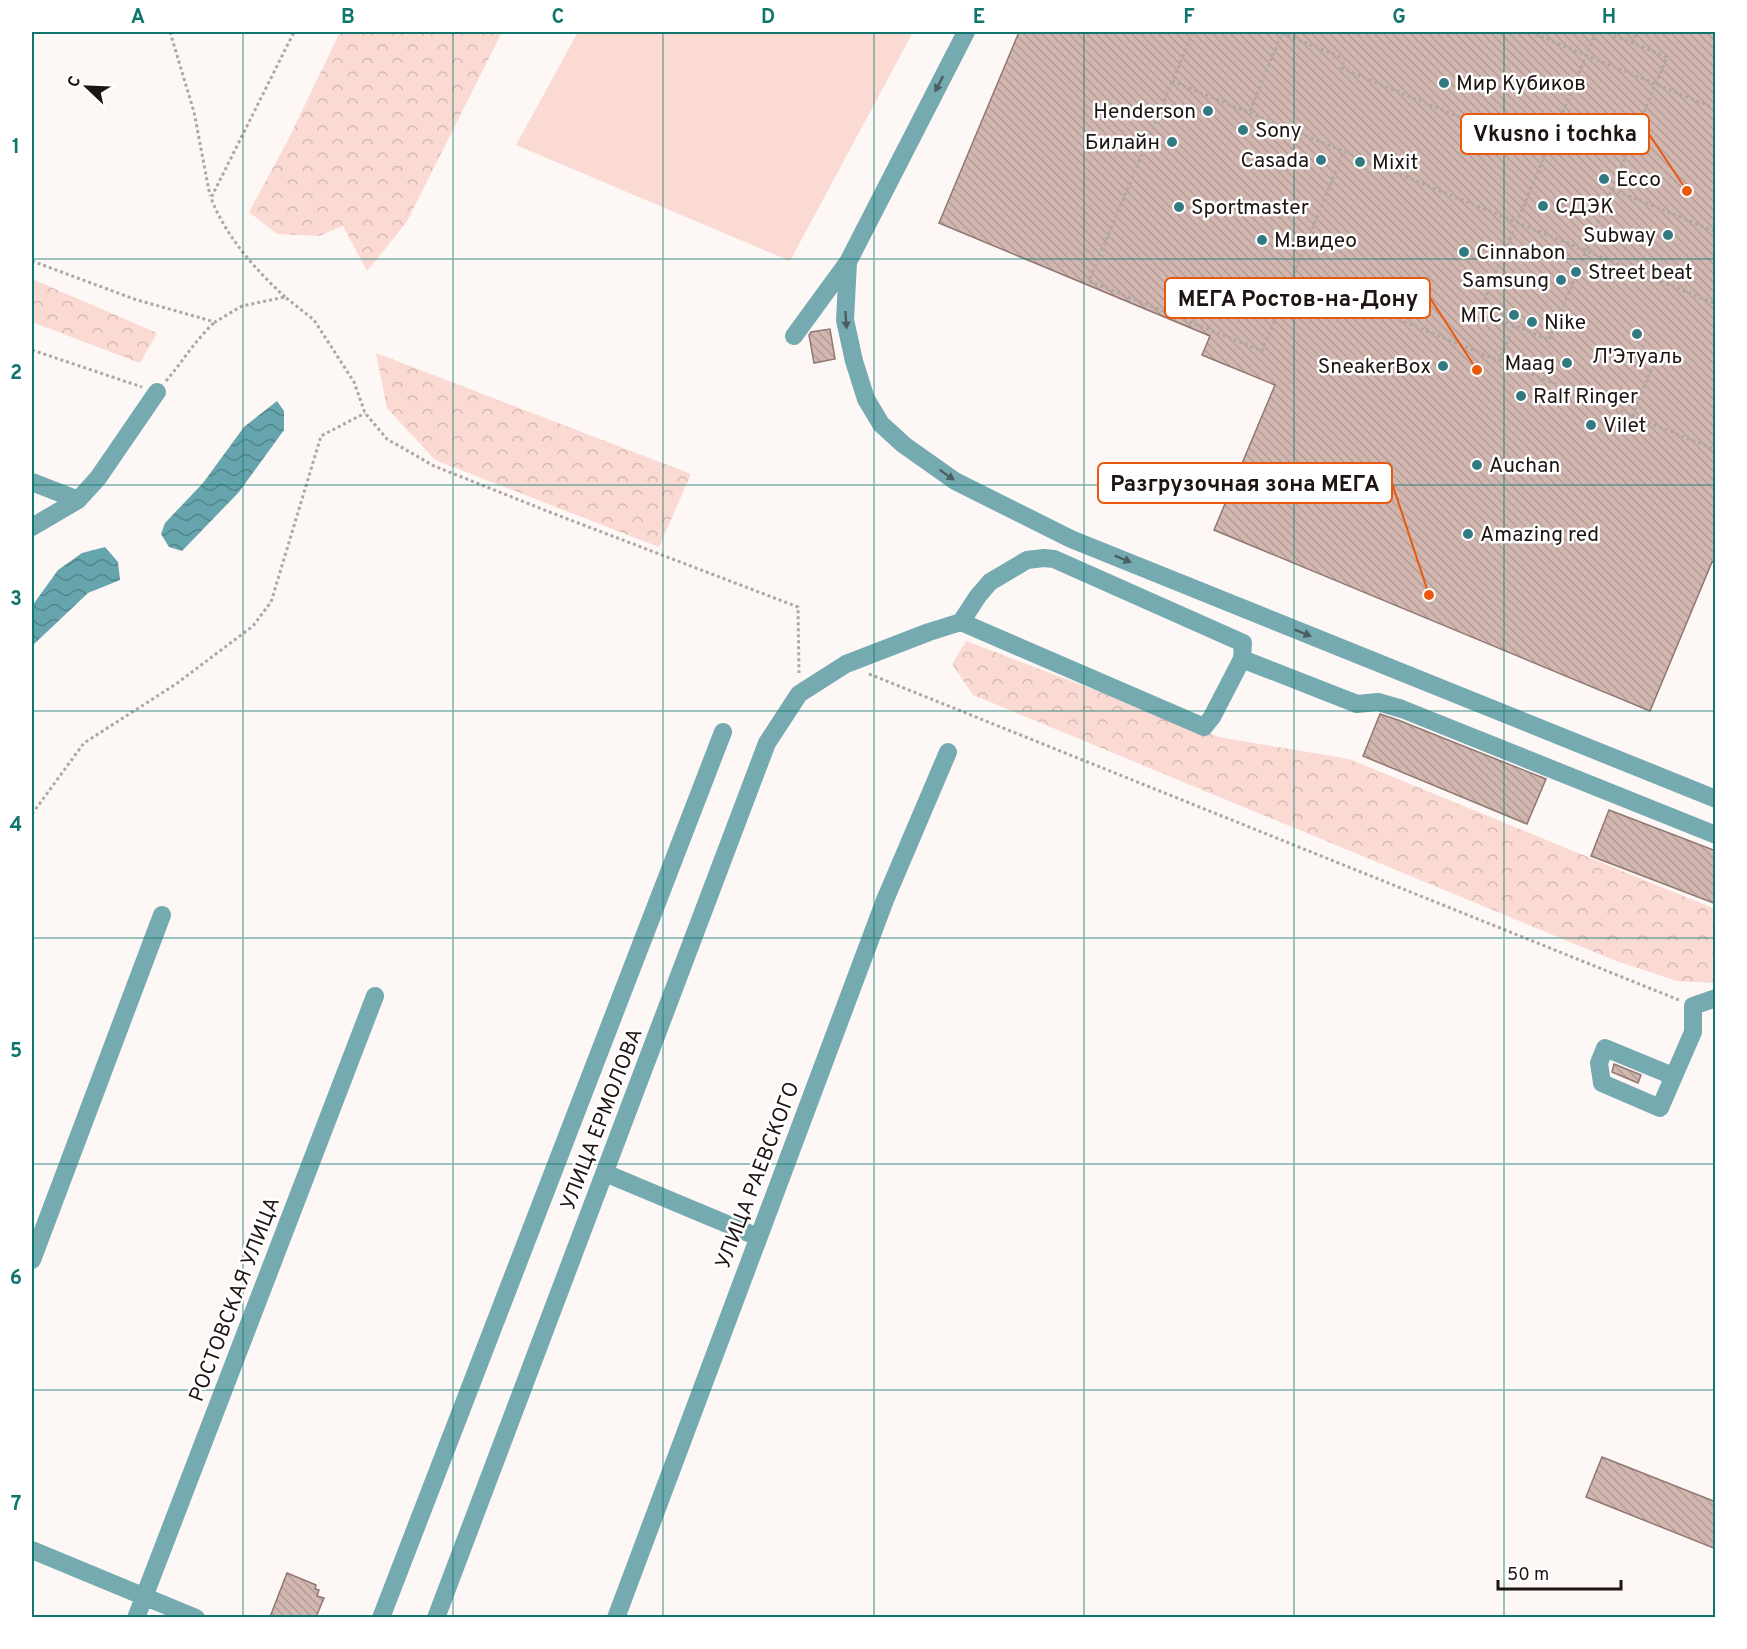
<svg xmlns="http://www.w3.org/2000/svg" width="1747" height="1649" viewBox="0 0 1747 1649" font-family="Overpass,sans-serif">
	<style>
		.green { fill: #fadad2 }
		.forest { fill: url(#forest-crowns) }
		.water { fill: url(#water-waves) }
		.building { fill: url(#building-back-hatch); stroke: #907771; stroke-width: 1.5 }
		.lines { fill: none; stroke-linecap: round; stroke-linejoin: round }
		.path { stroke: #aea7a5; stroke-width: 3; stroke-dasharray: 3 3; stroke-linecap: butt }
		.minor { stroke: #75aab1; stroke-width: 18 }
		.oneway { fill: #4a5f62 }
		.grid { fill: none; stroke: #0f766e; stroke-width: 1.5; stroke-opacity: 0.55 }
		.poi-dot { fill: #327982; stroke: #fff; stroke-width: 2 }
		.labels { text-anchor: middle; stroke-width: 5; stroke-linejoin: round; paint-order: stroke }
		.poi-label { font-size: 21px; fill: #1e1412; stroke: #fff; text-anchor: start }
		.street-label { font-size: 21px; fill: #1e1412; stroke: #fff }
		.leader { fill: none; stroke: #e8590c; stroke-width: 2 }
		.callout-dot { fill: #e8590c; stroke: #fff; stroke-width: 2 }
		.callout { fill: #fff; stroke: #e8590c; stroke-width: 2 }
		.callout-label { font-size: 22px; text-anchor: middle; font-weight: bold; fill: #1e1412 }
		.neatline { fill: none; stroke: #0f766e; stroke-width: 2 }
		.grid-label { font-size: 20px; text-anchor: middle; font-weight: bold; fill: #0f766e }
	</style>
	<defs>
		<pattern id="forest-crowns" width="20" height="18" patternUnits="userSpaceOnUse" patternTransform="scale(1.5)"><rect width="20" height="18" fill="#fadad2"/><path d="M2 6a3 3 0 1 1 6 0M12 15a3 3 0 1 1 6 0" fill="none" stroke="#d6bab3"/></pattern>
		<pattern id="water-waves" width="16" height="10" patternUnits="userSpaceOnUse" patternTransform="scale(1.5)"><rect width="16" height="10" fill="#66a5ad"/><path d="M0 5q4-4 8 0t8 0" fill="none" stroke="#53858b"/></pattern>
		<pattern id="building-back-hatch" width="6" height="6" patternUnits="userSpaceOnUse" patternTransform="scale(1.5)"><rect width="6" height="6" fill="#d2b7b1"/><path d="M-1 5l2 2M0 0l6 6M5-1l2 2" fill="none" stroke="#b49c97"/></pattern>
	</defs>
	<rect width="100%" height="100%" fill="#fdf7f6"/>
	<path class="green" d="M578 32H913L790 261 516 145Z"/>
	<path class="forest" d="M340 32H502L406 223 367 271 343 226 319 236 277 234 249 212 289 138Z
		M32 279 157 333 140 363 32 322Z
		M376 353 691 474 659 547 435 460 387 408Z
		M966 641 1219 737 1349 759 1715 909V983L1677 981 1616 961 973 695 952 664Z"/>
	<path class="water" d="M277 401 284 411V430L239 492 182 551 169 547 161 534 165 523 203 483 244 427Z
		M105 547 118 562 120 580 88 593 32 646V606L58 570 82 553Z"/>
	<path class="building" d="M1019 32H1716V563L1712 562 1650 711 1214 530 1275 385 1202 355 1210 336 939 223Z
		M830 329 835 359 814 363 809 335 811 332Z
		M1380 714 1398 720 1546 779 1527 824 1363 756Z
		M1609 810 1716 851V904L1591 856Z
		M1614 1064 1641 1075 1638 1083 1612 1072Z
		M1602 1457 1716 1502V1549L1586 1497Z
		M287 1573 316 1585 315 1589 319 1590 317 1596 324 1598 316 1617H270Z"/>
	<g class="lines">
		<path class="path" d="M170 32 194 112 210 196
			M1193 32 1089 281 1262 351 1344 151
			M1530 32 1716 109
			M1596 32 1480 311 1549 340 1667 57 1605 32
			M1282 33 1345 59 1341 68 1546 153
			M1632 43 1637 32
			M1172 81 1716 304
			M1250 111 1282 33
			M1612 189 1716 232
			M32 261 134 299 215 322 242 306 285 297 314 320 354 382 365 413 387 439 434 466 552 513 798 607 799 673
			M1293 276 1716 450
			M285 297C255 269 226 237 211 198L294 32
			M32 350 142 387
			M1499 361 1514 325
			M166 381C183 361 196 339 215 322
			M1632 416 1658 353
			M869 674 1679 1000
			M32 814 84 743 176 684 253 626 271 602 321 436 365 413"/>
		<path class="minor" d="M848 262 845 320 854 361 866 399 881 424 904 445 955 481 1071 539 1716 799
			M794 336 848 262 966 32
			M32 482 78 500
			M32 527 78 500 98 478 157 392
			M961 622 1204 727 1212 717 1242 659
			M1673 1076 1605 1048 1599 1063 1602 1083 1660 1108 1693 1032V1006L1716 998
			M605 1173 758 1237
			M32 1260 162 915
			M32 1550 196 1618
			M136 1618 375 996
			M381 1618 723 732
			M436 1618 767 743 799 694 846 664 929 632 961 622 978 596 990 582 1027 560 1044 558 1054 559 1243 643 1242 659 1357 704 1378 702 1402 709 1716 835
			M616 1618 885 900 948 752"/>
	</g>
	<defs><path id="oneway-solid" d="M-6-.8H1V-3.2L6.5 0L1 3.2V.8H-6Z" transform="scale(1.5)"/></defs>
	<g class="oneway">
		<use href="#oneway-solid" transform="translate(939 84) rotate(117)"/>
		<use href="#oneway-solid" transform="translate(846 320) rotate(86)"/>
		<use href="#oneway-solid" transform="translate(947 475) rotate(35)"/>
		<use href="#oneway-solid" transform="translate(1123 559) rotate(22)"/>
		<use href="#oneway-solid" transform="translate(1303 633) rotate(22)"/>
	</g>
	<path class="grid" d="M243 32V1618M453 32V1618M663 32V1618M874 32V1618M1084 32V1618M1294 32V1618M1504 32V1618M32 259H1716M32 485H1716M32 711H1716M32 938H1716M32 1164H1716M32 1390H1716"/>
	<g class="poi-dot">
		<circle cx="1444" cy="83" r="6"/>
		<circle cx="1208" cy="111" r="6"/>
		<circle cx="1243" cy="130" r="6"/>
		<circle cx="1172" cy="142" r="6"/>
		<circle cx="1321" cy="160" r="6"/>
		<circle cx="1360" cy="162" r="6"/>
		<circle cx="1604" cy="179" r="6"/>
		<circle cx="1543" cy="206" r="6"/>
		<circle cx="1179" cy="207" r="6"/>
		<circle cx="1668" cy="235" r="6"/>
		<circle cx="1262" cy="240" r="6"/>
		<circle cx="1464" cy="252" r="6"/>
		<circle cx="1576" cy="272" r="6"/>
		<circle cx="1561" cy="280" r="6"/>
		<circle cx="1514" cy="315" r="6"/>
		<circle cx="1532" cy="322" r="6"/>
		<circle cx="1637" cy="334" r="6"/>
		<circle cx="1567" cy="363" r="6"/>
		<circle cx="1443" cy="366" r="6"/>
		<circle cx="1521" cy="396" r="6"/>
		<circle cx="1591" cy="425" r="6"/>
		<circle cx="1477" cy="465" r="6"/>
		<circle cx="1468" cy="534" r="6"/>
	</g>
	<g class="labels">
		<g class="poi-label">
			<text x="1456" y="90">Мир Кубиков</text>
			<text x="1196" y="118" text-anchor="end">Henderson</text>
			<text x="1255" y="137">Sony</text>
			<text x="1160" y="149" text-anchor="end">Билайн</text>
			<text x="1309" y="167" text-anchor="end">Casada</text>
			<text x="1372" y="169">Mixit</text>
			<text x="1616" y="186">Ecco</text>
			<text x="1555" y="213">СДЭК</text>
			<text x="1191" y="214">Sportmaster</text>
			<text x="1656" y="242" text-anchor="end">Subway</text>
			<text x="1274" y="247">М.видео</text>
			<text x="1476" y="259">Cinnabon</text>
			<text x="1588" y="279">Street beat</text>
			<text x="1549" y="287" text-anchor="end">Samsung</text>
			<text x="1502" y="322" text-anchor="end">МТС</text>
			<text x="1544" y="329">Nike</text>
			<text x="1637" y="363" text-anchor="middle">Л'Этуаль</text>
			<text x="1555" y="370" text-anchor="end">Maag</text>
			<text x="1431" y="373" text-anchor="end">SneakerBox</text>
			<text x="1533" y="403">Ralf Ringer</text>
			<text x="1603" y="432">Vilet</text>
			<text x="1489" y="472">Auchan</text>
			<text x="1480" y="541">Amazing red</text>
		</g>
		<g class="street-label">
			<text transform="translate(601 1119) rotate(-69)" y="7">УЛИЦА ЕРМОЛОВА</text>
			<text transform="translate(757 1175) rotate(-69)" y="7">УЛИЦА РАЕВСКОГО</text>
			<text transform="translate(234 1299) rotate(-69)" y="7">РОСТОВСКАЯ УЛИЦА</text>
		</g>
	</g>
	<path class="leader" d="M1687 191L1649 134M1477 370L1430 298M1429 595L1392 483"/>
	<g class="callout-dot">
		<circle cx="1687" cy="191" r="6"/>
		<circle cx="1477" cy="370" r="6"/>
		<circle cx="1429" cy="595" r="6"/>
	</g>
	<g class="callout">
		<rect x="1461" y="114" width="188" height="40" rx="6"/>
		<rect x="1165" y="278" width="265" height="40" rx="6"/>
		<rect x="1098" y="463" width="294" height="40" rx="6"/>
	</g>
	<g class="callout-label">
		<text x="1555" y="141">Vkusno i tochka</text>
		<text x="1298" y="306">МЕГА Ростов-на-Дону</text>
		<text x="1245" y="491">Разгрузочная зона МЕГА</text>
	</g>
	<rect width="1747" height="1649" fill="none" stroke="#ffffff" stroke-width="66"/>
	<g transform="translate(87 87) rotate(293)" stroke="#ffffff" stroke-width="4.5" paint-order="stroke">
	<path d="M0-4.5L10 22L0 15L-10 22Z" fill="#1e1412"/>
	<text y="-9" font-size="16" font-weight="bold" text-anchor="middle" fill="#1e1412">С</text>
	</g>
	<path d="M1498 1580v9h123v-9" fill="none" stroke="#1e1412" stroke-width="3"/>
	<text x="1507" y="1580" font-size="18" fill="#1e1412" stroke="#ffffff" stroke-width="4.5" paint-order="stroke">50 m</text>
	<rect x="33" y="33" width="1681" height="1583" class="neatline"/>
	<g class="grid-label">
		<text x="138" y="23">A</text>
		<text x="348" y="23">B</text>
		<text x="558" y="23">C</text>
		<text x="768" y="23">D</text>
		<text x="979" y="23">E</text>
		<text x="1189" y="23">F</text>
		<text x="1399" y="23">G</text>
		<text x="1609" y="23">H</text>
		<text x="16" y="153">1</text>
		<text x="16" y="379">2</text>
		<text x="16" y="605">3</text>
		<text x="16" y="831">4</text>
		<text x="16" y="1057">5</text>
		<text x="16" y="1284">6</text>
		<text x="16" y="1510">7</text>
	</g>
</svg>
